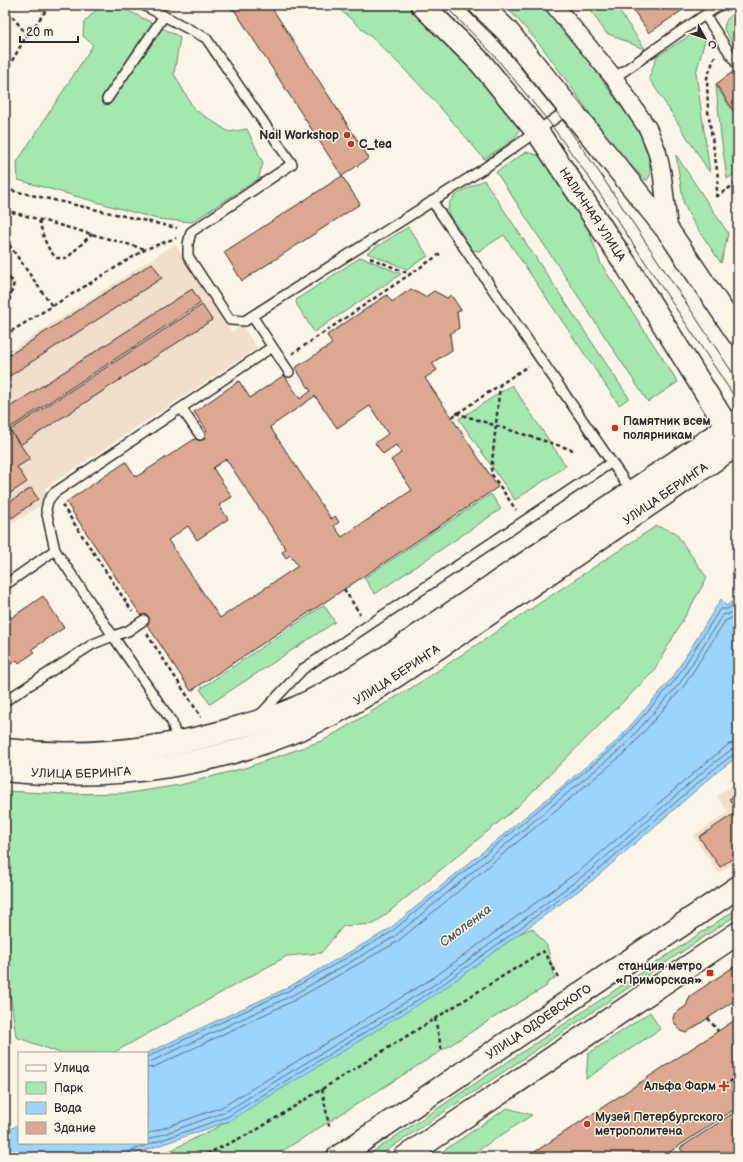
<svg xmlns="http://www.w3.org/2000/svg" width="743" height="1162" viewBox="0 0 743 1162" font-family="'Balsamiq Sans',sans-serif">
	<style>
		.built { fill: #f2decc }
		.green { fill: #a5e7b0; stroke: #68896e }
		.water { fill: #9dd4fc; stroke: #6f90a8 }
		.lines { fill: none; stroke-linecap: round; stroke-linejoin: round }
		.shore { stroke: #596f7f; stroke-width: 1 }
		.building { fill: #dca891; stroke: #2b2b2b; fill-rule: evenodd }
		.service-casing { stroke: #2b2b2b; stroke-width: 12 }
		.minor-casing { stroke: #2b2b2b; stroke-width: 20 }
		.tertiary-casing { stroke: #2b2b2b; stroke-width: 25 }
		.secondary-casing { stroke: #2b2b2b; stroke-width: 25 }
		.path { stroke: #2b2b2b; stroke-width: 2.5; stroke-dasharray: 4 3; stroke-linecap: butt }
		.service { stroke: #fcf5e5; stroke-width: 9 }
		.minor { stroke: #fcf5e5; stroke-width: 17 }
		.tertiary { stroke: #fcf5e5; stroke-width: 22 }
		.secondary { stroke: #fcf5e5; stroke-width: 22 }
		.tram { stroke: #2b2b2b; stroke-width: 1 }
		.poi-dot { fill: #c8321e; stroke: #fcf5e5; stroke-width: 1.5 }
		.labels { text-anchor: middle; stroke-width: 3; stroke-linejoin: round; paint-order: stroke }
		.poi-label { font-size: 12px; font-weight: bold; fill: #2b2b2b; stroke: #fcf5e5; text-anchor: end }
		.street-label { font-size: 12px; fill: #2b2b2b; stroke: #fcf5e5 }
		.water-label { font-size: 13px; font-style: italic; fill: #48555f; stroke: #fcf5e5 }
	</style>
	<rect width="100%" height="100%" fill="#fcf5e5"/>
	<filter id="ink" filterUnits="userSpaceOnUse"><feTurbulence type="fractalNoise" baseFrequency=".025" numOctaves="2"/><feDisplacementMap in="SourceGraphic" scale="8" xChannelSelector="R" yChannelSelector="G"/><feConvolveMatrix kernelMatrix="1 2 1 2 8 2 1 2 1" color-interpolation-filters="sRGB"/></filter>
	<g filter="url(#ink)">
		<path class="built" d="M175 244 232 332 242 325 257 348 45 488 51 499 10 525 5 517V354Z
			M738 781V860L719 873 693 836 728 812 717 796Z"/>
		<path class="green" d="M101 5H117L180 37 174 74 194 109 229 132 247 129 263 163 258 179 192 222 157 219 18 180 17 162 93 45 83 36 84 22Z
			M334 5H411L485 83 521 126 515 139 484 159C439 104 390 50 334 5Z
			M505 5H544L566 29 640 133 648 156 650 168V176L647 180H645L617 151 543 48Z
			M587 5H615L646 50 606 33Z
			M735 14H738V52L724 29C725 21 727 17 735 14Z
			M691 35 699 36 705 40 696 73 710 173 649 78 657 56Z
			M716 86 738 119V172L727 179 721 136Z
			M526 152 545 157 584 217 601 264 678 382 648 402 496 172Z
			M676 155 728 233 725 248 721 263 693 222 684 205Z
			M484 180 629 398 619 405 504 235 479 251 473 250C463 237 437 211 454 197 462 190 474 185 484 180Z
			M408 227 428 256 407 269 367 253Z
			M361 257 401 274 314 332 297 305 296 301 297 299Z
			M512 385 566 466 515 500 459 419Z
			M491 494 501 509 375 594 364 578Z
			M656 526 675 532 707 578 653 672 515 809 374 924 343 926 321 953 287 956 113 1053H60L16 1037 5 958V791L66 794 129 793 180 785 248 767 324 740 416 685Z
			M324 605 335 622 210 704 200 689Z
			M738 908V914L377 1157H365Z
			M532 928 547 946 555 978 546 984 547 986 498 1015 273 1157H158L229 1121 517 935Z
			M650 1012 660 1029 586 1079 588 1054Z
			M507 1108 532 1115 468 1157H434Z"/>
		<path class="water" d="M738 597V756L717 772 593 880 442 990 229 1121 126 1157H5V1133L19 1124V1143H147V1053L287 988 388 930 617 741 673 677 721 599 726 606Z"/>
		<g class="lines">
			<path class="shore" d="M147 1057 288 991 390 933 619 743 676 679 720 609H727L738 602
				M147 1062 152 1061 291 996 394 937 623 747 680 683 722 615 729 614 738 608
				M147 1068 154 1067 293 1001 397 942 626 752 684 686 725 621 738 615
				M147 1134 222 1107 433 978 583 868 708 761 729 744 738 742
				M147 1140 225 1112 437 983 587 873 711 765 731 750 738 748
				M127 1157 128 1154 130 1151 227 1117 439 987 590 877 714 769 734 754 738 753"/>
		</g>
		<path class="building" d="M224 5H270L369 158 342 176 235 11Z
			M616 5H629L621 11Z
			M630 5H690L649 33Z
			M734 71 738 77V117L716 84Z
			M342 176 360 204 242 281 224 252Z
			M152 263 162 278 5 379V358Z
			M192 289 201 303 5 431V410Z
			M411 289 425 297 434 291 447 298 451 295 461 310 457 312 459 328 450 334 452 350 432 363 437 370 425 378 498 487 191 691 66 502 126 462 136 477 207 431 194 412 239 381 250 398 284 375 300 399 311 391 295 368 332 344 327 335 387 295 392 302ZM315 396 337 428 370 406 388 434 375 443 383 454 396 445 401 453 391 460 412 490 342 537 334 526 339 522 335 516 331 519 270 427ZM226 459 286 549 282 552 286 558 290 555 298 566 220 618 168 540 188 526 197 540 228 519 219 505 232 497 213 468Z
			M202 305 212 320 20 445 10 430Z
			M10 430 30 459 17 467 27 482 9 494 5 488V434Z
			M31 488 38 499 12 518 5 508V505Z
			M43 596 64 628 32 649 35 652 19 663 17 660 5 668V618L9 615 11 618Z
			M738 793V811L729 799Z
			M738 811V855L720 867 699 837Z
			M738 964V998L686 1033 680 1031 673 1020 674 1014 686 1006 690 996Z
			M738 1018V1107L662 1157H527Z
			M738 1110V1157H686L680 1148Z"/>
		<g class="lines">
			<g class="service-casing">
				<path id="service" d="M143 5 206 38 292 164 191 232 188 244V256L230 320 245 321 252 316 483 169 570 108
					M705 15 738 66
					M614 78 681 31 720 5
					M107 99 164 16
					M432 201 632 492
					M252 316 289 372
					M181 408 200 435
					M55 550 46 510 48 501 54 493 272 347
					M5 585 55 550 113 636 93 644 5 701
					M144 620 128 631 113 636 172 722 177 742
					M259 716 303 669 612 462"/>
			</g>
			<g class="minor-casing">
				<path id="minor" d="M554 5 614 78 648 129 657 151 662 173 669 232"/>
			</g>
			<g class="tertiary-casing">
				<g id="tertiary">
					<path d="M5 750C84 759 164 750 240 727 256 722 273 718 289 711 322 697 352 679 382 660L738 420"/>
					<path id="s1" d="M5 770C114 782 228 765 328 716 357 702 385 683 412 665 442 645 472 625 502 605 581 551 659 498 738 444"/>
					<path id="s2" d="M338 1157 738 887"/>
					<path d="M405 1157 738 933"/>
				</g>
			</g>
			<g class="secondary-casing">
				<g id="secondary">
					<path id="s3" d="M422 5 481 63 539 134 627 266 738 444"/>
					<path d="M480 5 507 31 669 232 738 334"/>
				</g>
			</g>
			<path class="path" d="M8 11 27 35
				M715 56 707 78 708 111 718 177 716 197
				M5 73 24 40 50 5
				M5 189 177 228
				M716 197 738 182
				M5 210 145 249
				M39 220C43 234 45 248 57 258H67L92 234
				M5 224 9 211
				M5 239 52 306
				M370 258 410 274
				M5 273 14 283 10 298 5 303
				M5 325 9 332
				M5 335 146 249 176 238
				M292 354 440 254
				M500 384 491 473 516 510
				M456 413 573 450
				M452 417 528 366
				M62 505 132 611
				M344 589 360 614
				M147 634 201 717
				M435 1018 442 1052
				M708 1018 718 1031
				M724 1086 738 1076
				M322 1089 329 1126
				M200 1157 255 1131 543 951 560 979"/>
			<use href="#service" class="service"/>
			<use href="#minor" class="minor"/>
			<use href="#tertiary" class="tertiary"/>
			<use href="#secondary" class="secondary"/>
			<path class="tram" d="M444 5 493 54 549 122 590 179 738 402
				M462 5 502 45 559 115 599 172 738 381"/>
		</g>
	</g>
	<g class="poi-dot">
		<circle cx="347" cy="135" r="4"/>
		<circle cx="351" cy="144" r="4"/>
		<circle cx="615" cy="428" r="4"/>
		<rect x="706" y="969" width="8" height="8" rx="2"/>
		<path d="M722 1080h4v4h4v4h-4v4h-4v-4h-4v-4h4z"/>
		<circle cx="587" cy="1124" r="4"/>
	</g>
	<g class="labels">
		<g class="poi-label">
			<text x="339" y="139">Nail Workshop</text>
			<text x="359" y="148" text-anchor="start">C_tea</text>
			<text x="623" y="425" text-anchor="start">Памятник всем<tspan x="623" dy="14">полярникам</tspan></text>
			<text x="702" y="970">станция метро<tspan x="702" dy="14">«Приморская»</tspan></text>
			<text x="716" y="1090">Альфа Фарм</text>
			<text x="595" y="1121" text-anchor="start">Музей Петербургского<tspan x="595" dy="14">метрополитена</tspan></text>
		</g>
		<g class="street-label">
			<text dy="4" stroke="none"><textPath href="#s3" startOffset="271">НАЛИЧНАЯ УЛИЦА</textPath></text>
			<text dy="4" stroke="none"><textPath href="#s1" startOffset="736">УЛИЦА БЕРИНГА</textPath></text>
			<text dy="4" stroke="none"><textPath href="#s1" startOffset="412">УЛИЦА БЕРИНГА</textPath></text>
			<text dy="4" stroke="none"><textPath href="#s1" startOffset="76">УЛИЦА БЕРИНГА</textPath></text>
			<text dy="4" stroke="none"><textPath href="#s2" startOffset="242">УЛИЦА ОДОЕВСКОГО</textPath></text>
		</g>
		<g class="water-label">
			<text transform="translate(465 925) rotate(-37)" y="5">Смоленка</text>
		</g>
	</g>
	<rect width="743" height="1162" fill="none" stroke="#fcf5e5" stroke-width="20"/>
	<rect x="10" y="10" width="723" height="1142" fill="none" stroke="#2b2b2b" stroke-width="1.5" filter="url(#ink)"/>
	<rect x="18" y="1052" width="130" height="92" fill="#fcf5e5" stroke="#a8a49b"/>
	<rect x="26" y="1065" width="20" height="6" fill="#fcf5e5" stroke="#a8a49b"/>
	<text x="54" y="1072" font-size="12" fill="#2b2b2b">Улица</text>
	<rect x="26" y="1082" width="20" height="12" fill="#a5e7b0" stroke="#a8a49b"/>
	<text x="54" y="1092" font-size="12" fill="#2b2b2b">Парк</text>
	<rect x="26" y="1102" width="20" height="12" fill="#9dd4fc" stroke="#a8a49b"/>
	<text x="54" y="1112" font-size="12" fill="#2b2b2b">Вода</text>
	<rect x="26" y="1122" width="20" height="12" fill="#dca891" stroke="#a8a49b"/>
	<text x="54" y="1132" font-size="12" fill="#2b2b2b">Здание</text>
	<g transform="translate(705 38) rotate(130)" stroke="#fcf5e5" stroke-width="3" paint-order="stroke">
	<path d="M0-3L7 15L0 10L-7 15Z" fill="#2b2b2b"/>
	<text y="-6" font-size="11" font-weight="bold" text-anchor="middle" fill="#2b2b2b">С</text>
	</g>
	<path d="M20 36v6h58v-6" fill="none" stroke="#2b2b2b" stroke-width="2"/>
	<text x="26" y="36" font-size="12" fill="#2b2b2b" stroke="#fcf5e5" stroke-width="3" paint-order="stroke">20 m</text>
</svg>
